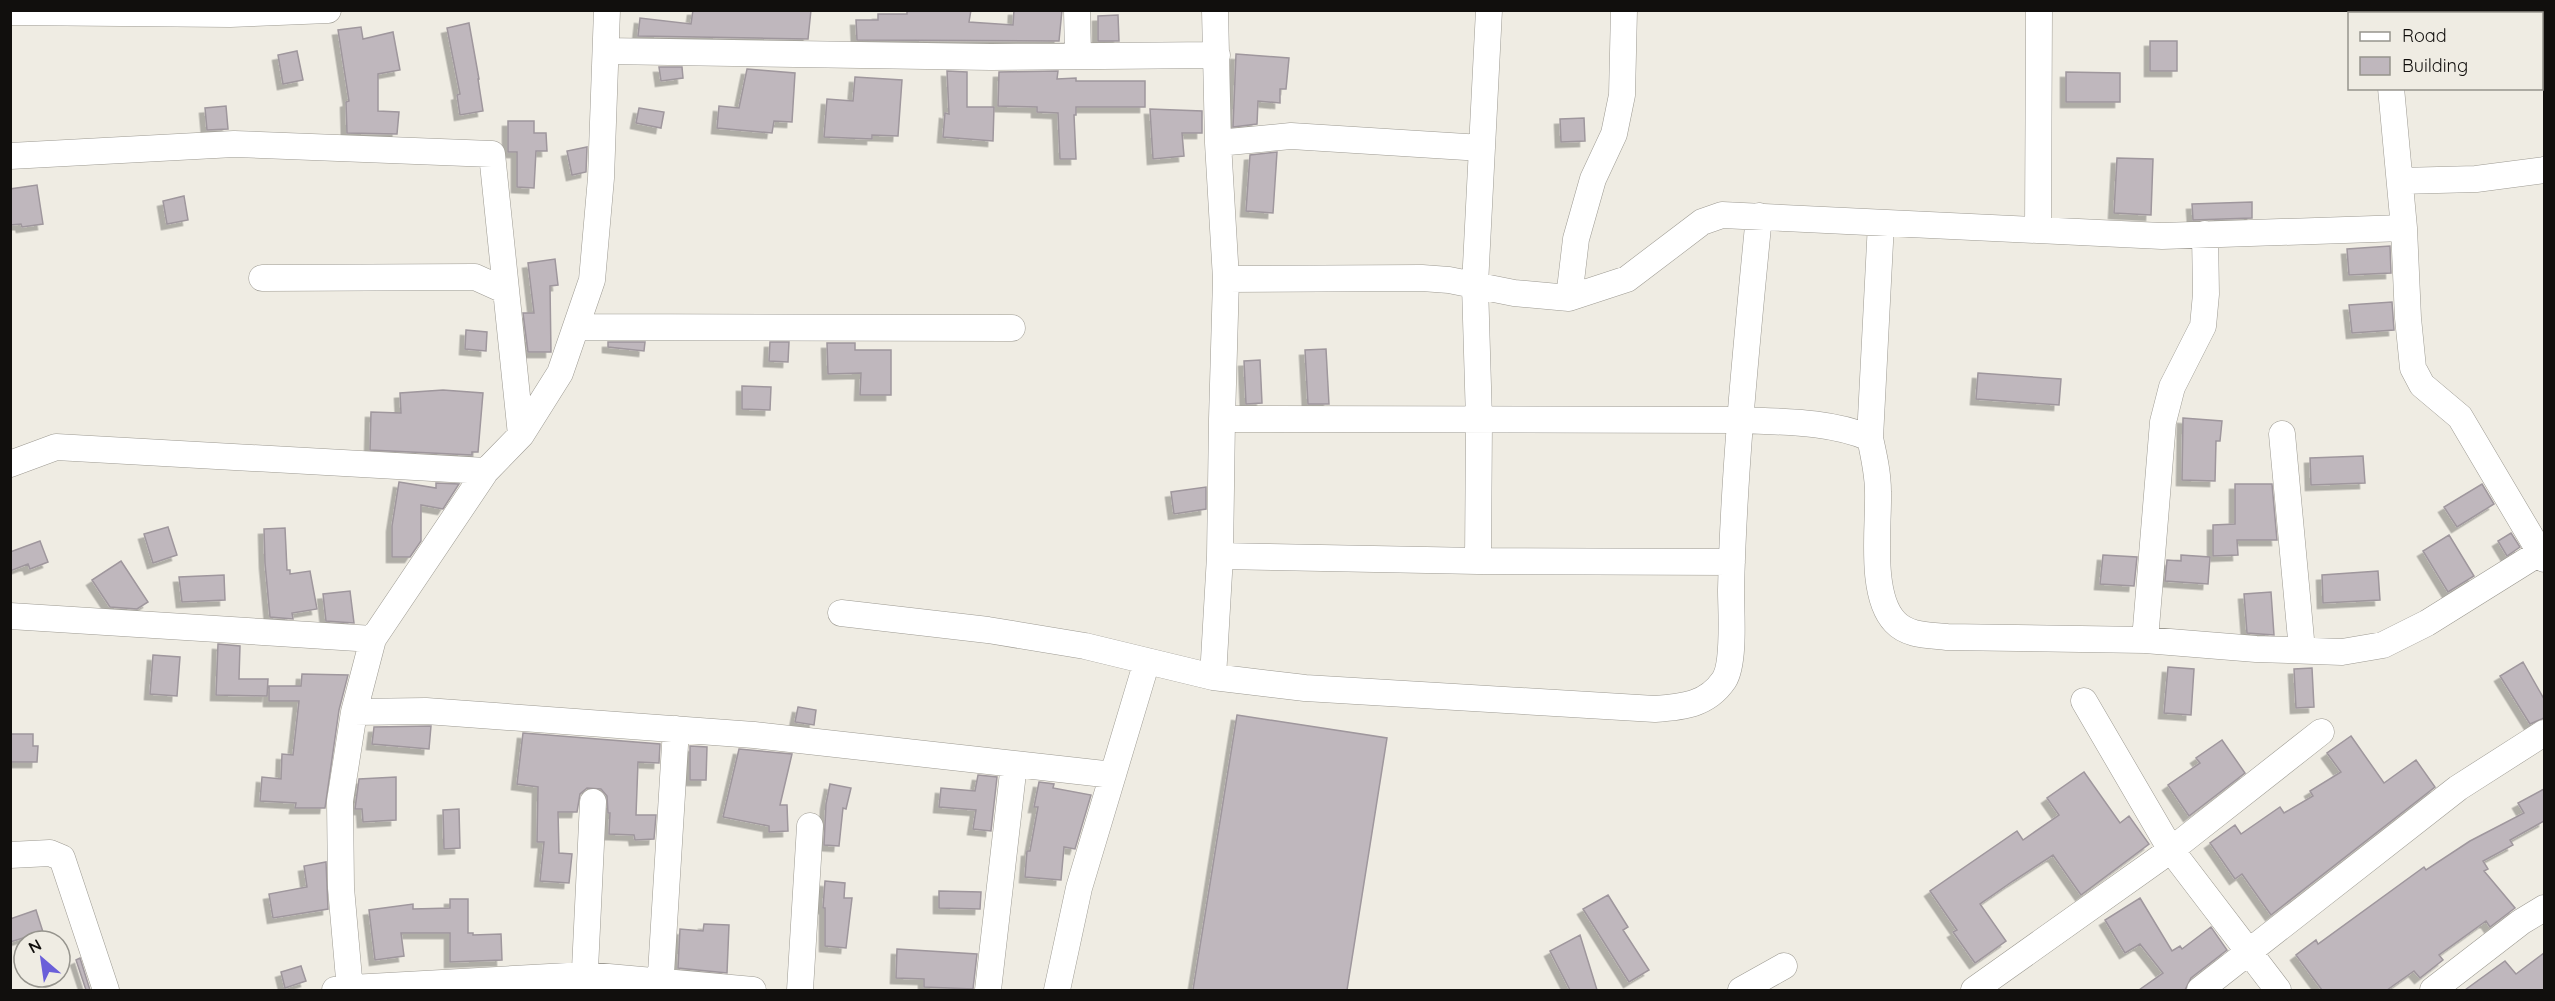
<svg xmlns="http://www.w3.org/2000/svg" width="2555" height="1001" viewBox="0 0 2555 1001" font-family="Quicksand,sans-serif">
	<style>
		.building { fill: #bfb7bd; stroke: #9f979d; stroke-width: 1.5; filter: url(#shadow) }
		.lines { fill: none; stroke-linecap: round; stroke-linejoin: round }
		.minor-casing { stroke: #9d9a92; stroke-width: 27 }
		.minor { stroke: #fff; stroke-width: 26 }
	</style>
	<defs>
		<filter id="shadow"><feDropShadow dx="-5.5" dy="5.5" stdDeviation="0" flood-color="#0004"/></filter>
	</defs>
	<rect width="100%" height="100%" fill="#efece3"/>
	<path class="building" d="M693 10H811L808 39 638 36 640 18 691 24Z
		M907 10H971L969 22 1013 25 1014 10H1062L1059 41 857 40 856 20H878V14H907Z
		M1118 15 1119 41H1098V16Z
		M469 23 479 79H478L483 111 460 115 457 95 460 94 447 28Z
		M361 27 363 39 393 32 400 70 378 74V111L399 112 397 134 347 133 346 102 349 101 338 30Z
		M2150 41H2177V71H2150Z
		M297 51 303 80 283 84 278 55Z
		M1236 54 1289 58 1286 89H1280V103L1258 101 1257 124 1233 127Z
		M659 67H682L683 78 661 81Z
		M747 69 795 73 792 122 774 121 772 133 717 128 719 106 739 108Z
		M947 71 967 72V107H994L993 141 943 137 945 113 949 114Z
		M1058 71 1057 79 1076 78V81H1145V107H1076V115H1074L1076 159H1060L1058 113 1037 112V107L998 106 999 72Z
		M2066 72 2120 73V102H2066Z
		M855 77 902 80 898 136 872 135V139L824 137 827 99 853 101Z
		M226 106 228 129 207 130 205 108Z
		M639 108 664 112 661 128 636 123Z
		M1150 109 1202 111V133H1182L1184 156 1153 159Z
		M1584 118 1585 141 1561 142 1560 119Z
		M508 121H534V133H546L547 151H536L534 188 517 187V152H508Z
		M587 147 586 172 572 175 567 151Z
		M1277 152 1273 213 1246 211 1250 155Z
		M2117 158 2153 159 2151 215 2114 213Z
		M37 185 43 224 22 227 21 224 10 225V189Z
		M184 196 188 220 167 224 163 201Z
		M2252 202V218L2193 220 2192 204Z
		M2390 246 2391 273 2349 275 2347 249Z
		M555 259 558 285 550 286 551 352H528L523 313H534L528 263Z
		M2392 302 2394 330 2352 333 2349 305Z
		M466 330 487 332 486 351 465 349Z
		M608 342H645L644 351 608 347Z
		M770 342H789L788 362 769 361Z
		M827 343H855V350H891V395H860L861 373 828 374Z
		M1326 349 1329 404H1308L1305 350Z
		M1260 360 1262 403 1246 404 1244 361Z
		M1978 373 2061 379 2059 405 1976 399Z
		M742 386 771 387 770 410 742 409Z
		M443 390 483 393 478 452H472V455L370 450 371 412 401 413 400 393Z
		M2183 418 2222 421 2220 441H2216L2215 481 2182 480Z
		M2363 456 2365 483 2311 485 2310 458Z
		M399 482 436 488V483L459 484 443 509 421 505V541L410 557H392V526Z
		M2235 484H2272L2277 540H2237L2238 555 2213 556V525L2235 524Z
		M2482 484 2494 504 2457 527 2444 507Z
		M1206 487V509L1174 514 1171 492Z
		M168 527 177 555 153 563 144 534Z
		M285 528 287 570H290V574L310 571 317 609 292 613 293 619 270 617 265 563 264 529Z
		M2511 533 2520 547 2507 556 2498 541Z
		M2449 535 2474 576 2448 592 2423 551Z
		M40 541 48 562 30 569 28 564 10 571V552Z
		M2103 555 2137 557 2134 586 2100 584Z
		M2181 555 2210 557 2208 584 2165 581 2167 560 2181 561Z
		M121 561 148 602 137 609 110 607 92 580Z
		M2378 571 2380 600 2323 603 2322 575Z
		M224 575 225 600 182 602 179 577Z
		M350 591 354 623 326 621 323 594Z
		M2271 592 2274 635 2247 633 2244 594Z
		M218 644 240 646 239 679H268L267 696 216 695Z
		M153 655 180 657 177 696 150 694Z
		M2523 662 2544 699V718L2530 724 2500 676Z
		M2168 667 2194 669 2191 715 2164 713Z
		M2312 668 2314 707 2296 708 2294 669Z
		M302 674 348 675 339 710 325 808H295L296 803 260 801 262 777 281 779 282 754 293 755 299 701H269V686H301Z
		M798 707 816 710 814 725 795 722Z
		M1237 715 1387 738 1347 990H1193Z
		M431 726 429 749 372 744 374 727Z
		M523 733 660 744 659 763 638 762 636 815H656L654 839 635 840 634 835 609 834 610 813H608L607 796 601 789 587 788 580 794 577 812H558L559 853 572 854 569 883 540 881 544 842H537L538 787 517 784Z
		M10 734H33V746H38L37 762H10Z
		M2351 736 2384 783 2416 760 2435 787 2271 915 2242 874 2235 879 2210 843 2235 825 2241 834 2280 807 2284 813 2313 796 2310 791 2341 772 2327 753Z
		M2222 740 2245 773 2189 816 2168 785 2200 763 2196 758Z
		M690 746 707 747 706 780H690Z
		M739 749 792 754 780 805H787L788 831 769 832V826L723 817Z
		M2084 772 2120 823 2129 816 2149 844 2081 895 2053 855 2013 881 1980 904 2006 941 1975 963 1953 932 1957 930 1930 891 2017 831 2023 840 2059 815 2047 798Z
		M978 775 997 777 991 831 973 829 976 810 939 807 941 788 975 791Z
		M396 777V820L363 822 362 809H355L359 779Z
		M1039 782 1054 784 1053 788 1091 795 1075 849 1064 847 1061 880 1025 877 1027 851H1030L1038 807H1034Z
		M830 784 851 788 846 809 843 808 839 846 824 845 826 804Z
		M2544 789V821L2510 840 2513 845 2483 861 2488 869 2484 871 2515 908 2490 927 2486 921 2439 955 2443 960 2420 978 2414 971 2387 990H2322L2296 955 2316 940 2318 944 2424 867 2426 870 2470 841 2524 813 2518 803Z
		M459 809 460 848 444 849 443 810Z
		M326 862 328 909 273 918 269 894 307 887 304 866Z
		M825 881 845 883 844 898H852L846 948 825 946V908H823Z
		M939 891 981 892 980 909 939 908Z
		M1608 895 1628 927 1623 930 1649 970 1629 982 1583 909Z
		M2140 898 2172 951 2180 946 2182 949 2211 927 2227 950 2191 978 2185 990H2139L2163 973 2140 944 2125 953 2105 920Z
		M450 899H468V933H473V935L501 934 502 960 450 962V933H401L404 956 375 960 369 910 413 904V909L450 908Z
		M36 910 43 932 10 942V919Z
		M704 924 729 925 727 973 678 968 680 929 703 931Z
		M1580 935 1597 990H1570L1550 951Z
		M897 949 977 954 973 989 924 987V979L896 978Z
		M2544 953V990H2465L2505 961 2516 974Z
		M80 958 90 990H86L76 960Z
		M301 966 306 981 285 988 281 972Z"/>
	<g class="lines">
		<g class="minor-casing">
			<path id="minor" d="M607 10 601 178 592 280 560 373 521 435 486 471 373 639 354 712 426 711 754 735 1113 775
				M1077 10 1078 56
				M1215 10 1218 143 1226 279 1222 419 1740 420C1784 422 1829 421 1870 438 1874 456 1878 474 1878 492 1879 526 1869 595 1895 622 1908 636 1929 635 1947 637L2145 640 2256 649 2342 652 2383 645 2427 623 2544 550
				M2384 10V14
				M10 12 230 14 328 10
				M606 51 991 57 1217 55
				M2542 60H2544
				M2391 88 2404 228 2408 318 2413 368 2422 385 2460 417 2544 559
				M1218 143 1291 136 1482 148
				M10 156 234 144 492 154 521 435
				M2400 181 2476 179 2544 170
				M2038 230 2039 10
				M262 278 475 277 506 291
				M1226 279 1422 278 1449 280 1514 293 1569 298 1627 279 1702 222 1722 215 2162 236 2404 228
				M1569 298 1576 239 1593 179 1614 134 1622 95 1624 10
				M576 327 1012 328
				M2282 434 2302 650
				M1870 438 1881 223
				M10 464 56 447 486 471
				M1220 556 1478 561 1732 562
				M1478 561 1479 420 1475 285 1489 10
				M841 613 988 630 1085 646 1213 677 1305 688 1655 709C1683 707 1707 705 1724 680 1735 663 1731 611 1731 590 1734 465 1747 340 1759 216
				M10 616 373 639
				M2145 640 2163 422 2172 387 2203 326 2206 294 2205 234
				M1213 677 1220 556 1222 419
				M2084 701 2171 850 2278 990
				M10 855 50 853 62 858 106 990
				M335 990 351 988 586 975 753 990
				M350 990 341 888 340 801 354 712
				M584 990 593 802
				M660 990 676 729
				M800 990 810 826
				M988 990 1014 764
				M1057 990 1079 888 1147 661
				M1741 990 1784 966
				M1974 990 2171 850 2321 732
				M2200 990 2458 788 2544 733
				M2433 990 2521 922 2544 908"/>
		</g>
		<use href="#minor" class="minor"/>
	</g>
	<rect width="2555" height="1001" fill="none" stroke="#110f0d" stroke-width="24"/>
	<rect x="2348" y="12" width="195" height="78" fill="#efece3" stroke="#96948d" stroke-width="1.5"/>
	<rect x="2360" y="32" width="30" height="9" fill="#ffffff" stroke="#96948d" stroke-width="1.5"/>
	<text x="2402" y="42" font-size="18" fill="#110f0d">Road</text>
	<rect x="2360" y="57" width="30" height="18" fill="#bfb7bd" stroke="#96948d" stroke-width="1.5"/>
	<text x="2402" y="72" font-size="18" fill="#110f0d">Building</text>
	<g transform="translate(42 959) rotate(331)"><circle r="28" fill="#efece3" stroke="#96948d" stroke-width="1.5"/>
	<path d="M0-4.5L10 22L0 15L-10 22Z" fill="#6a5fd9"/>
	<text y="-9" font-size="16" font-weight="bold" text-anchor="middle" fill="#110f0d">N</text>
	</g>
</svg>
